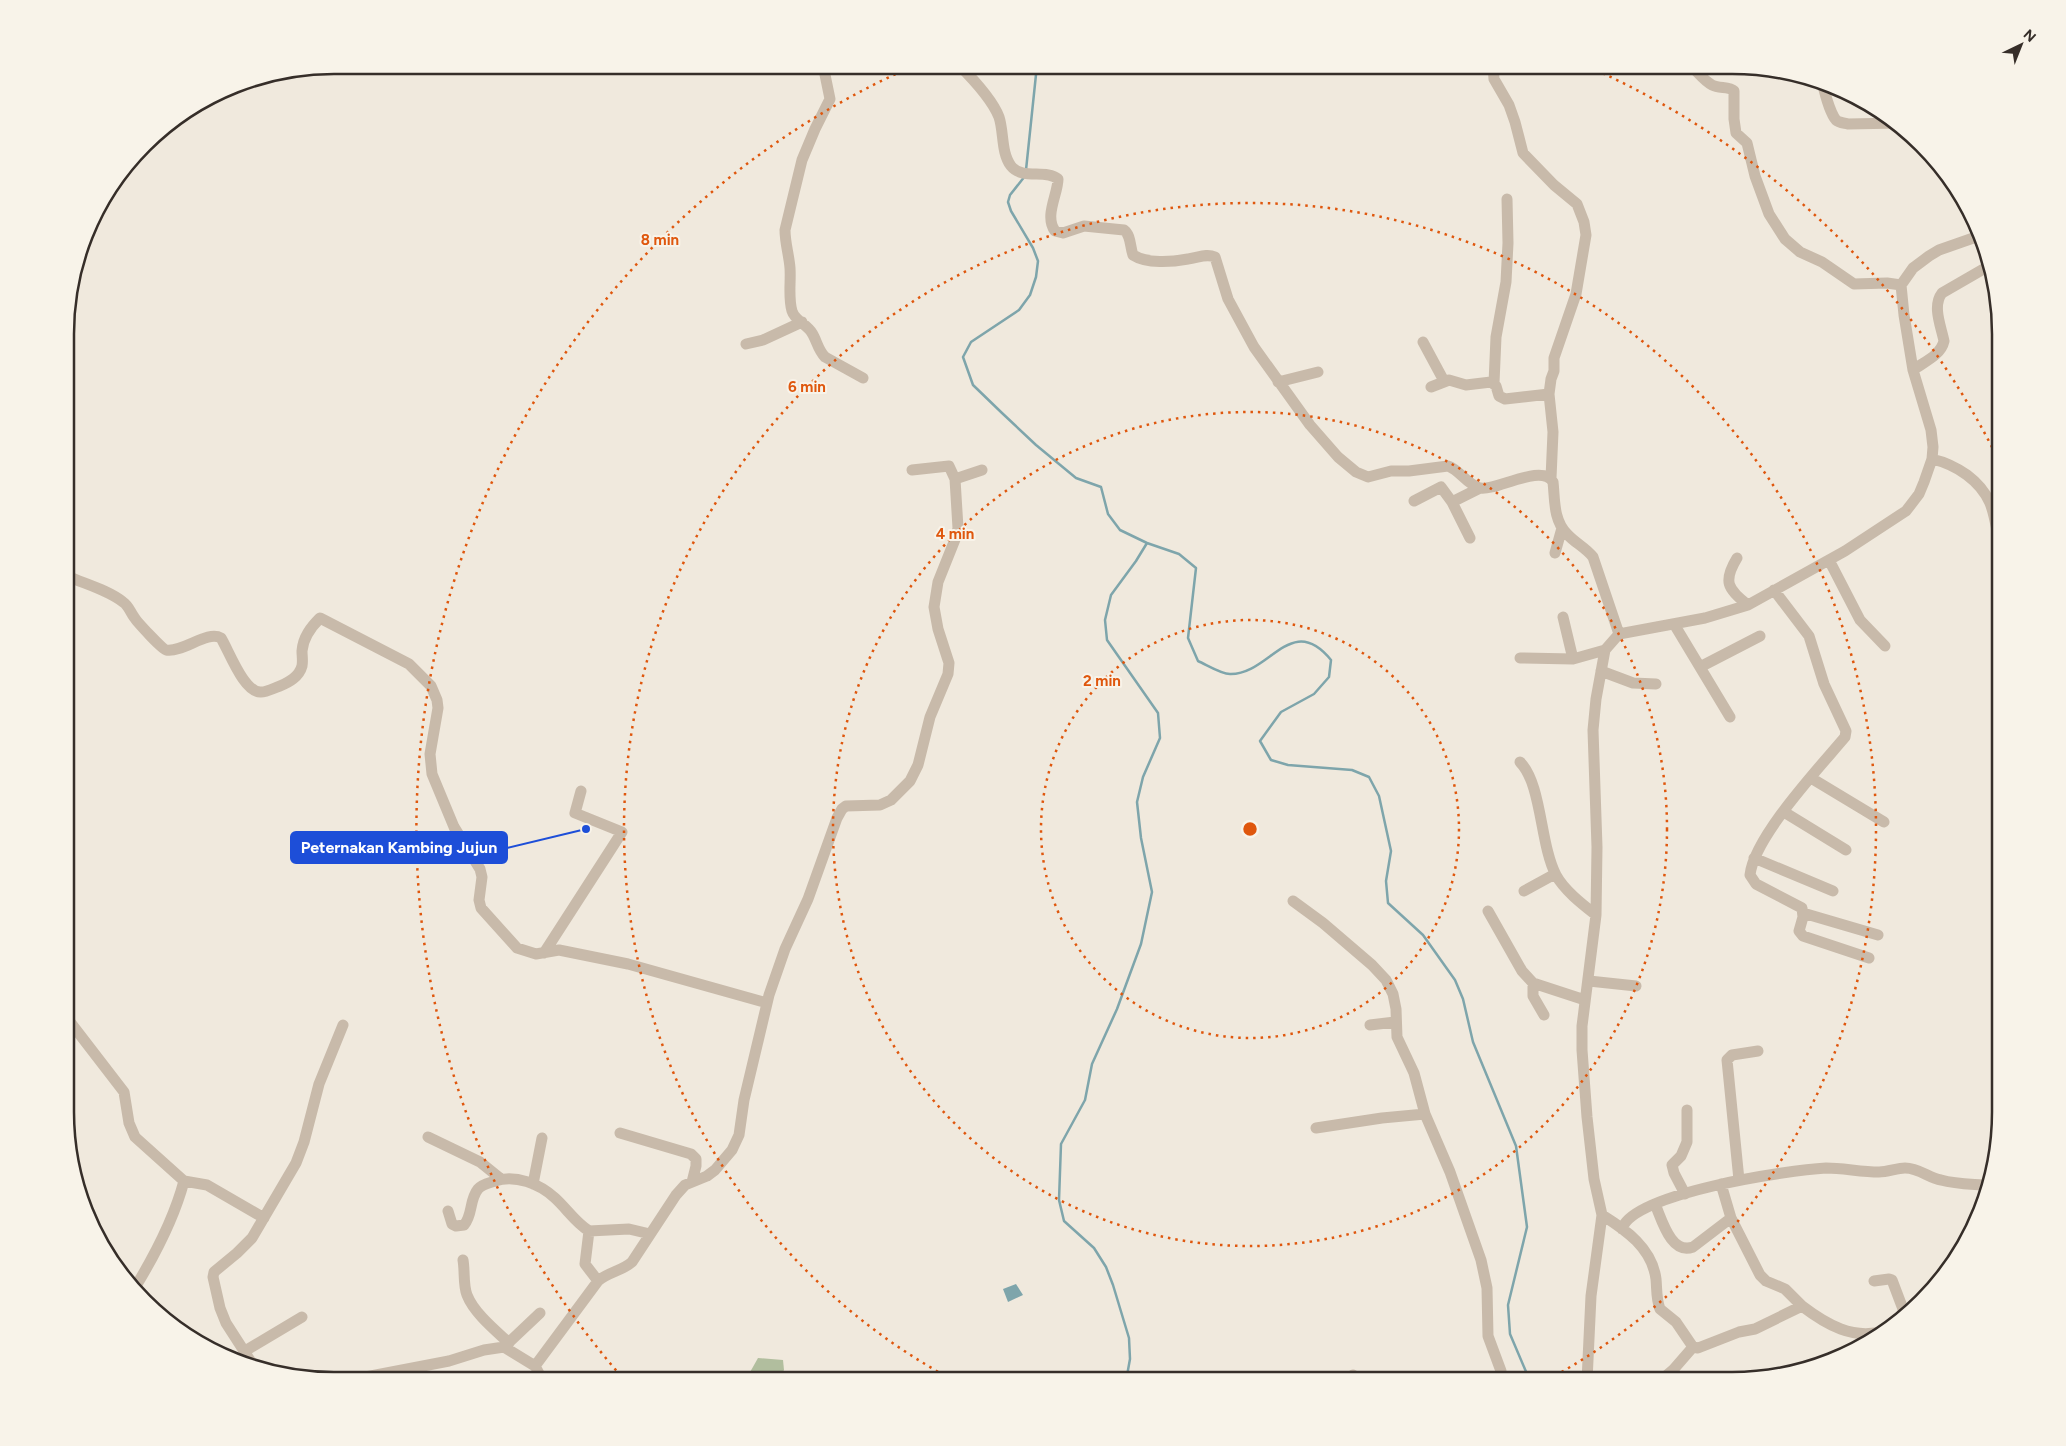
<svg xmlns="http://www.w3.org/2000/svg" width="2066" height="1446" viewBox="0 0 2066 1446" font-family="Figtree,sans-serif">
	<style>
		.green { fill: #b1be9e }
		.water { fill: #7ea5ab }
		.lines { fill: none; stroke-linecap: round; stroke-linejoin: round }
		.stream { stroke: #7ea5ab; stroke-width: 2.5 }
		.minor { stroke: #c8baaa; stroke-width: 11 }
		.ring { fill: none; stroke: #df570d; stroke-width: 2.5; stroke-dasharray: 2.5 5 }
		.rim { fill: none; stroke: #362e29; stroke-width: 2.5 }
		.centre { fill: #df570d; stroke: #f8f3e9; stroke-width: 2.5 }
		.ring-label { font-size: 15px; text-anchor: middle; font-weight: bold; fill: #df570d; stroke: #f8f3e9; stroke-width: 4; stroke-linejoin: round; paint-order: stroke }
		.leader { fill: none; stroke: #1d4ed8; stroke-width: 2 }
		.callout-dot { fill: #1d4ed8; stroke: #f8f3e9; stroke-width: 2 }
		.callout { fill: #1d4ed8; stroke: #1d4ed8; stroke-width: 2 }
		.callout-label { font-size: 16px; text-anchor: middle; font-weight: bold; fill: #fff }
	</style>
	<rect width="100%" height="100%" fill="#f0e9dd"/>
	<path class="green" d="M758 1358 783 1360 784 1370 778 1381H745Z"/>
	<path class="water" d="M1016 1284 1023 1295 1008 1302 1003 1289Z"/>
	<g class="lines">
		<path class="stream" d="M1026 170 1037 65
			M1025 176 1010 195 1008 202 1011 211 1033 248 1038 261 1036 277 1030 295 1019 310 971 342 963 357 973 385 1002 413 1036 445 1076 478 1101 487 1108 514 1120 530 1147 543 1179 554 1196 568 1188 638 1198 661C1207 665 1221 674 1230 674 1270 675 1291 611 1331 660L1329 677 1314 694 1281 712 1260 741 1271 760 1288 765 1352 770 1369 777 1379 796 1391 851 1386 881 1388 903 1423 935 1455 980 1463 999 1473 1042 1516 1146 1527 1227 1508 1305 1510 1334 1530 1381
			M1126 1381 1130 1359 1129 1338 1113 1285 1106 1267 1094 1248 1064 1221 1059 1200 1061 1144 1085 1100 1092 1064 1117 1009 1141 944 1152 892 1141 838 1137 802 1143 777 1160 738 1158 713 1107 640 1105 620 1111 595 1136 561 1147 543"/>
		<path class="minor" d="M823 65 830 99 815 129 802 160 785 230C785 243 789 255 790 268 791 282 788 298 792 311 795 321 807 324 812 333 817 341 818 350 825 357L863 378
			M959 65C973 79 992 99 999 117 1004 132 1001 153 1011 166 1022 180 1046 169 1058 179 1058 194 1044 216 1055 231L1063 233 1084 226 1124 230C1131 235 1130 247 1133 255 1147 264 1172 262 1188 259 1198 258 1206 253 1215 257L1228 299 1254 347 1310 425 1338 457 1356 472 1368 477 1391 471H1409L1448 466C1460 470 1467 485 1480 488 1496 491 1542 463 1553 482 1555 499 1553 520 1567 534 1575 543 1585 547 1593 557L1619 634
			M1493 65 1494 79 1509 105 1515 122 1523 153 1554 185 1577 204 1584 222 1586 235 1576 294 1554 358V371L1551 379 1549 394 1553 432 1551 478
			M1691 66C1698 72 1703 80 1712 85 1719 89 1729 86 1734 91V119L1736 133 1747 143 1755 176 1769 214 1785 239 1800 252 1822 262 1854 284 1887 283 1901 285
			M1822 81C1824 90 1830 113 1836 120 1839 123 1845 123 1848 124L1899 123
			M1423 342 1444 381
			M746 344 763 340 802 322
			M1913 370C1924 362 1941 355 1944 341 1941 326 1932 306 1942 293L1987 267
			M1278 382 1318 372
			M1494 383 1496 337 1506 282 1508 243 1507 199
			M1431 387 1449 380 1466 385 1491 382 1496 386 1499 396 1505 399 1549 394
			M1932 459C1945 462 1956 467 1967 475 1995 496 1994 517 2000 548
			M955 479 982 470
			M1414 501 1441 487 1452 502
			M1470 538 1452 502 1480 488
			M1555 553 1562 528
			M1737 558C1723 581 1727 589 1748 605
			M1829 560 1860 620 1885 646
			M67 576C85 584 108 590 123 602 129 606 130 612 134 617 137 622 163 650 166 650 183 653 207 630 221 638 229 651 244 693 261 692 267 692 274 688 280 686 289 682 299 677 302 666 303 661 302 656 302 651 303 637 311 627 320 618L409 664 431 686 437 700 438 708 430 754 432 774 454 827 480 869 482 877 479 900 481 908 517 948 536 954 559 950 628 964 767 1003
			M1774 590 1809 636 1824 684 1846 731 1845 737C1819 768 1754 837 1750 875L1756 884 1802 908 1803 917 1799 931 1803 936 1869 958
			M1563 617 1573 659
			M1674 624 1730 717
			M1520 658 1573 659 1605 650
			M1700 667 1760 636
			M1601 671 1633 683 1656 684
			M1520 762C1542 784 1540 845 1556 875 1564 890 1582 904 1596 915
			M1811 778 1884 822
			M1784 812 1846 850
			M1754 858 1833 891
			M1524 891 1555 874
			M1293 901 1323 923 1372 965 1386 980 1393 994 1396 1009 1397 1037 1414 1073 1425 1114 1450 1172 1481 1260 1487 1288 1488 1336 1501 1371 1502 1381
			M1488 911 1522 971 1533 983 1585 1000
			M1803 913 1878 935
			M544 953 622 832 575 813 581 791
			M1589 981 1636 986
			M1533 983V996L1544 1015
			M67 1018 124 1092 129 1123 135 1137 184 1181C174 1219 156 1253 136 1286
			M1370 1025 1395 1022
			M1316 1128 1382 1118 1425 1114
			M620 1133 691 1154 696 1159V1166L692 1182
			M428 1137 480 1162 501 1179
			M1739 1180 1727 1060 1732 1055 1758 1051
			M184 1181 207 1185 264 1218
			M533 1184 542 1138
			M1721 1184 1731 1218 1760 1275 1766 1281 1785 1289 1802 1306
			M1685 1194 1674 1173 1672 1165 1681 1156 1687 1142V1110
			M1655 1204C1662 1220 1671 1255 1693 1247L1731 1218
			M448 1211 452 1224 456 1226 464 1225C473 1215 469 1200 478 1189 482 1184 489 1183 495 1181 515 1174 540 1184 555 1198 567 1209 575 1222 589 1231L585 1264 598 1281
			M1602 1215C1626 1230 1652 1248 1656 1279 1657 1289 1656 1299 1660 1309L1676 1322 1693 1347 1698 1348 1739 1332 1755 1329 1802 1306C1827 1325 1853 1340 1884 1331
			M1622 1229C1632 1193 1790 1170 1826 1168 1843 1168 1861 1172 1879 1172 1888 1172 1897 1168 1905 1168 1919 1168 1929 1178 1941 1180 1955 1184 1969 1184 1983 1185L1989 1188
			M589 1231 629 1229 650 1234
			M463 1260C465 1271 463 1285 467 1295 474 1313 495 1330 509 1343
			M1874 1281 1889 1279 1892 1280 1906 1317
			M504 1347 540 1313
			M245 1351 302 1317
			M535 1366 598 1281C608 1272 622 1271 632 1262L676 1195 685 1185 707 1176 715 1170 732 1150 739 1135 744 1100 769 995 785 949 808 899 837 818 842 809 846 806 880 805 891 800 910 781 918 765 930 717 948 674 949 663 938 629 934 607 938 582 956 537 958 528 955 479 949 466 912 470
			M255 1368 226 1323 220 1308 213 1277 214 1272 237 1253 252 1238 296 1163 304 1142 319 1084 343 1025
			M1353 1375 1356 1381
			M350 1380 449 1361 484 1350 504 1347 535 1366 543 1381
			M1587 1381 1591 1296 1602 1215 1594 1179 1587 1117 1582 1050V1026L1596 915 1597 847 1593 730 1596 699 1605 650 1619 634 1705 618 1748 605 1845 551 1906 511 1919 494 1924 482 1932 459 1933 447 1931 430 1913 370 1904 315 1901 285 1913 268 1929 256 1939 250 1979 236
			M1660 1381 1673 1370 1693 1347"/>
	</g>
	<g class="ring">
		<circle cx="1250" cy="829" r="209"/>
		<circle cx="1250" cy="829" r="417"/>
		<path d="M951 1379A626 626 0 1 1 1549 1379"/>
		<path d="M621 1376A834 834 0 0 1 911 67M1589 67A834 834 0 0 1 2000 463"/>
	</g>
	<path d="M0 0H2066V1446H0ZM334 74H1732A260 260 0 0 1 1992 334V1112A260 260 0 0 1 1732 1372H334A260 260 0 0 1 74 1112V334A260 260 0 0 1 334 74Z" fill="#f8f3e9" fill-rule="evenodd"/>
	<path class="rim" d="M334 74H1732A260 260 0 0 1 1992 334V1112A260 260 0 0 1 1732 1372H334A260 260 0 0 1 74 1112V334A260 260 0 0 1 334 74Z"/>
	<circle cx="1250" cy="829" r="8" class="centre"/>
	<g class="ring-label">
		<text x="660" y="245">8 min</text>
		<text x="807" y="392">6 min</text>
		<text x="955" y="539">4 min</text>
		<text x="1102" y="686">2 min</text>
	</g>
	<path class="leader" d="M586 829L507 848"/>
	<circle class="callout-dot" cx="586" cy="829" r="5"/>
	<rect class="callout" x="291" y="832" width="216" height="31" rx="5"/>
	<g class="callout-label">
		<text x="399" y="853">Peternakan Kambing Jujun</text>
	</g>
	<g transform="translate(2021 45) rotate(43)" stroke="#f8f3e9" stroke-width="4" paint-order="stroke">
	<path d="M0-4L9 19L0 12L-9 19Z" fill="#362e29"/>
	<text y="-8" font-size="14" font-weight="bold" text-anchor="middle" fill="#362e29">N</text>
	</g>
</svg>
